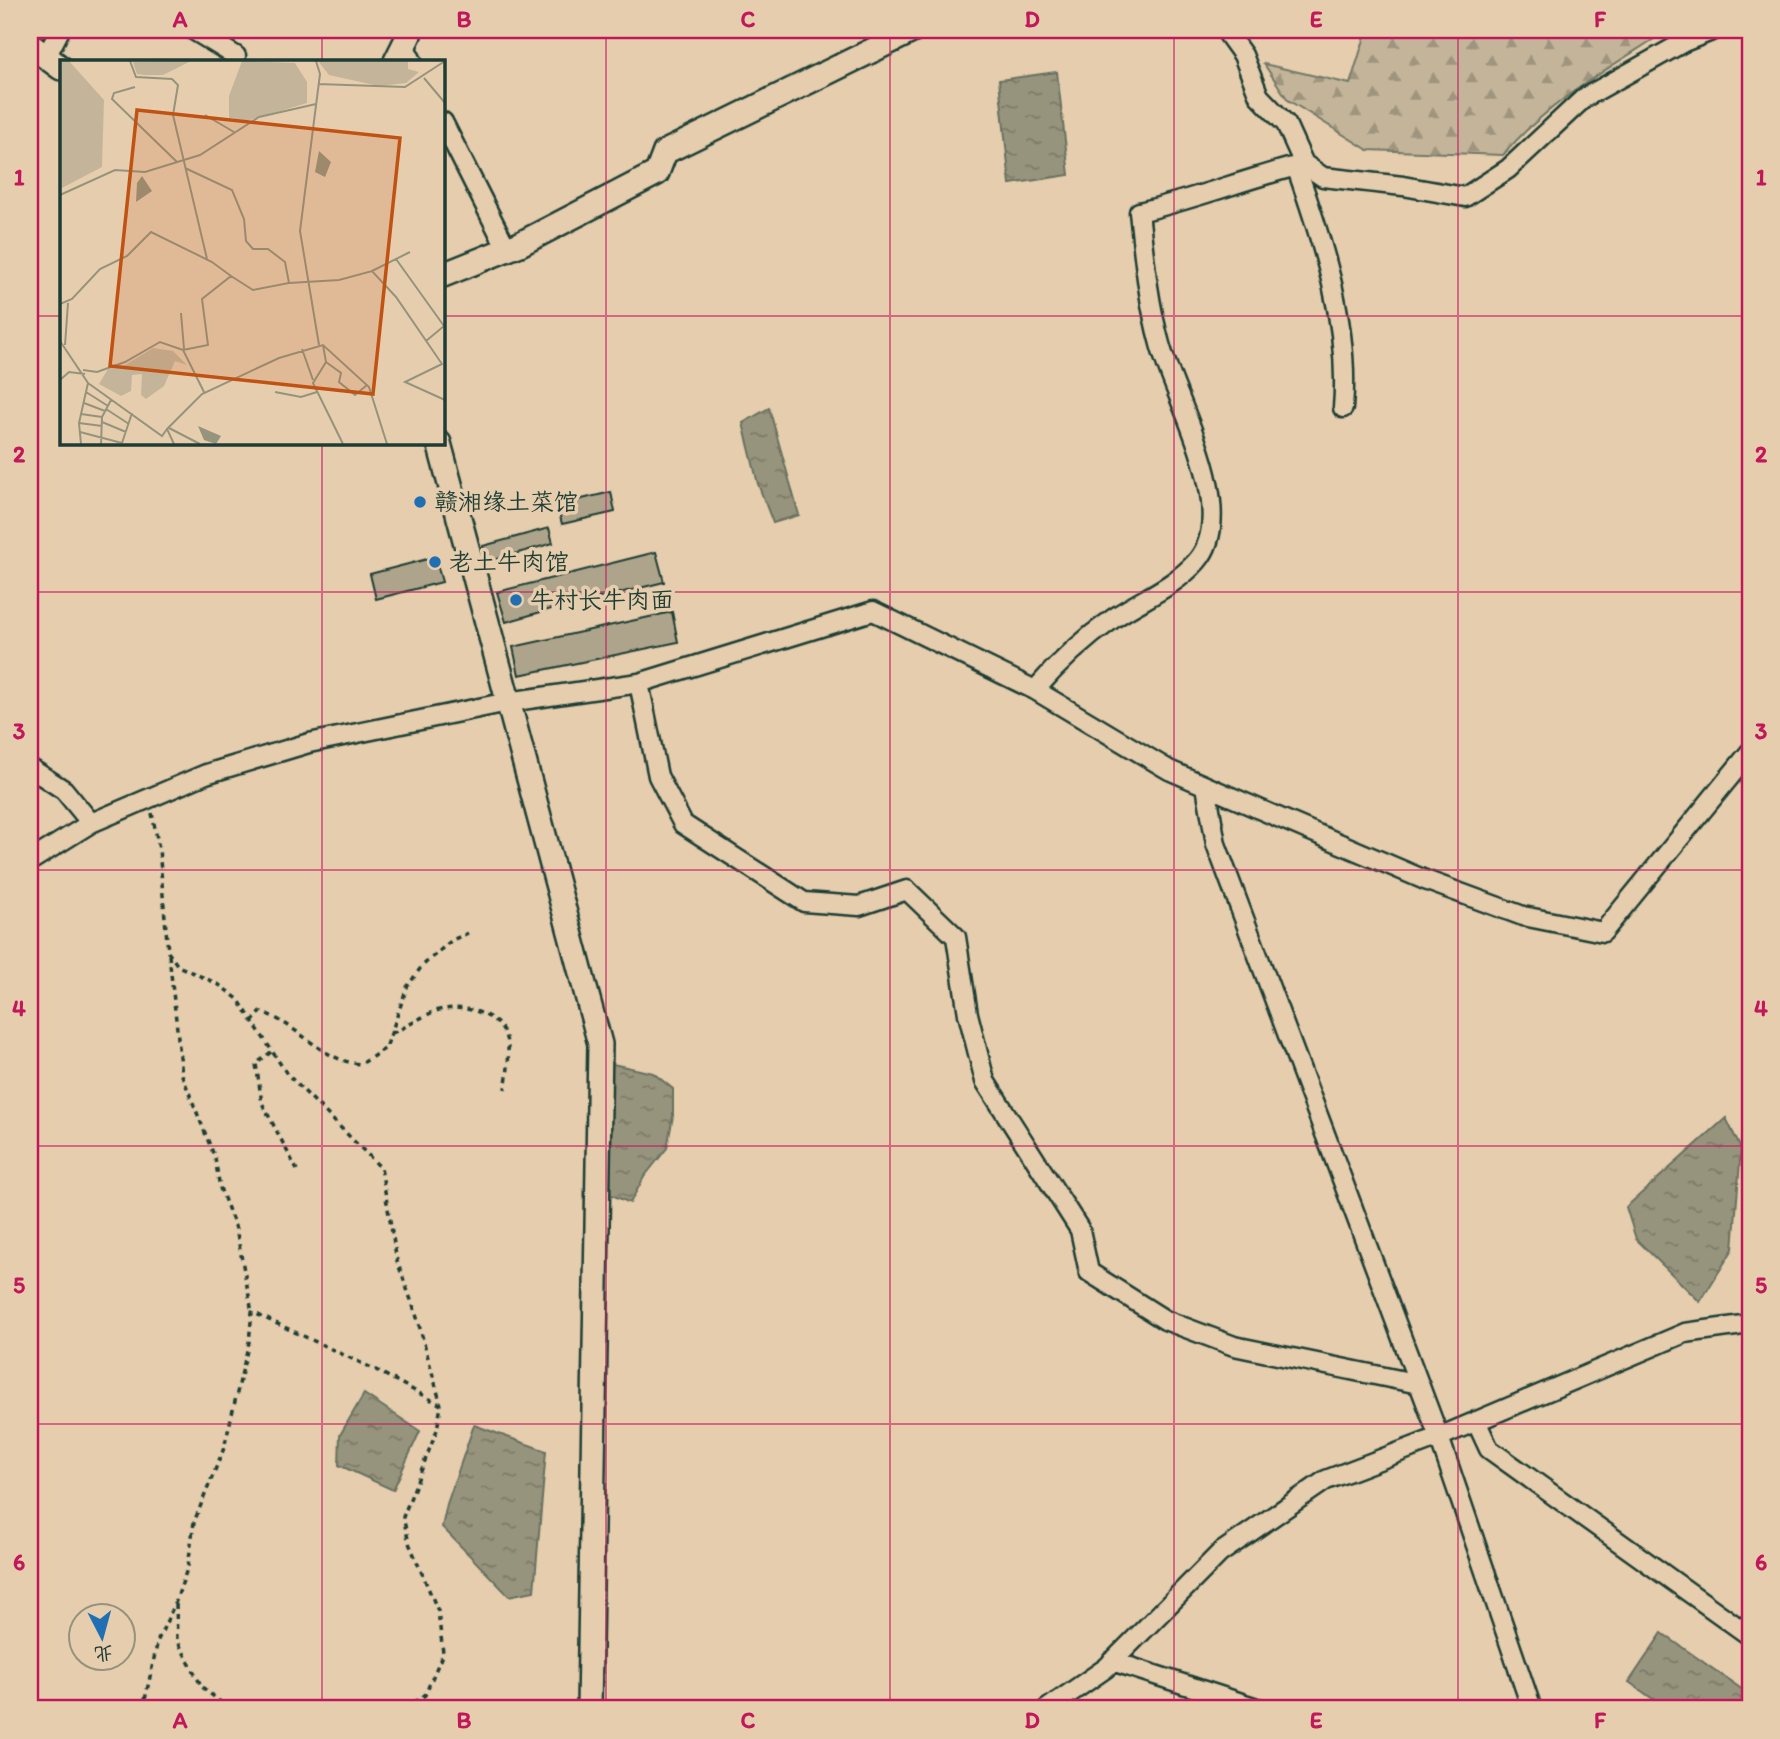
<svg xmlns="http://www.w3.org/2000/svg" width="1780" height="1739" viewBox="0 0 1780 1739" font-family="Itim,'LXGW WenKai TC',sans-serif">
	<style>
		.forest { fill: url(#forest-firs); stroke: #727967; stroke-width: 2 }
		.water { fill: url(#water-ripples); stroke: #677160; stroke-width: 2 }
		.building { fill: #aea48b; stroke: #1f3d34; stroke-width: 2 }
		.lines { fill: none; stroke-linecap: round; stroke-linejoin: round }
		.minor-casing { stroke: #1f3d34; stroke-width: 23 }
		.tertiary-casing { stroke: #1f3d34; stroke-width: 28 }
		.path { stroke: #1f3d34; stroke-width: 3.5; stroke-dasharray: 5 5; stroke-linecap: butt }
		.minor { stroke: #e5cdad; stroke-width: 18 }
		.tertiary { stroke: #e5cdad; stroke-width: 23 }
		.grid { fill: none; stroke: #c2185b; stroke-width: 2; stroke-opacity: 0.55 }
		.poi-dot { fill: #1f6fb2; stroke: #e5cdad; stroke-width: 2.5 }
		.labels { text-anchor: middle; stroke-width: 7; stroke-linejoin: round; paint-order: stroke }
		.poi-label { font-size: 24px; fill: #1f3d34; stroke: #e5cdad; text-anchor: start }
		.inset-road { fill: none; stroke: #96937d; stroke-width: 2 }
		.view { fill: #c05314; fill-opacity: 0.15; stroke: #c05314; stroke-width: 3.5 }
		.inset-edge { fill: none; stroke: #1f3d34; stroke-width: 3.5 }
		.neatline { fill: none; stroke: #c2185b; stroke-width: 2.5 }
		.grid-label { font-size: 23px; text-anchor: middle; font-weight: bold; fill: #c2185b }
	</style>
	<defs>
		<pattern id="forest-firs" width="22" height="20" patternUnits="userSpaceOnUse" patternTransform="scale(1.75)"><rect width="22" height="20" fill="#c4b59a"/><path d="M5 1l3.5 6h-7zM16 11l3.5 6h-7z" fill="#9f947e"/></pattern>
		<pattern id="water-ripples" width="26" height="14" patternUnits="userSpaceOnUse" patternTransform="scale(1.75)"><rect width="26" height="14" fill="#97947d"/><path d="M2 4q2-2 4 0t4 0M15 11q2-2 4 0t4 0" fill="none" stroke="#7b7a67"/></pattern>
	</defs>
	<rect width="100%" height="100%" fill="#e5cdad"/>
	<filter id="ink" filterUnits="userSpaceOnUse"><feTurbulence type="fractalNoise" baseFrequency=".0143" numOctaves="2"/><feDisplacementMap in="SourceGraphic" scale="14" xChannelSelector="R" yChannelSelector="G"/><feConvolveMatrix kernelMatrix="1 2 1 2 8 2 1 2 1" color-interpolation-filters="sRGB"/></filter>
	<g filter="url(#ink)">
		<path class="forest" d="M1367 30H1668C1609 68 1549 101 1503 155L1368 150 1288 100 1264 64 1350 84Z"/>
		<path class="water" d="M1057 72 1069 175 1010 184 999 80Z
			M769 408 799 515 773 523 758 484 743 423Z
			M608 1063 653 1073 673 1089V1116L667 1148 644 1177 630 1203 603 1191Z
			M1726 1118 1741 1149 1733 1249 1700 1302 1636 1239 1626 1207Z
			M364 1394 420 1431 393 1490 339 1465 340 1435Z
			M474 1425 546 1451 534 1591 509 1596 442 1527 447 1504Z
			M1662 1633 1750 1695V1709H1667L1629 1682Z"/>
		<path class="building" d="M611 492 615 512 562 524 557 505Z
			M549 528 553 543 487 562 483 546Z
			M656 552 664 582 587 601 586 599 506 622 497 592Z
			M435 557 442 582 376 599 370 574Z
			M672 612 678 642 519 675 513 647Z"/>
		<g class="lines">
			<g class="minor-casing">
				<path id="minor" d="M193 30 236 56 234 61
					M1225 30 1243 55 1259 96 1286 124 1304 164C1248 178 1195 199 1139 212 1144 256 1148 301 1160 344 1174 398 1241 511 1197 561 1174 587 1142 599 1114 618 1084 639 1059 662 1035 690L1169 770 1273 815 1425 880 1523 916 1603 932 1750 752
					M404 45 412 61
					M46 57 60 30
					M443 122 507 249
					M1304 164 1323 177 1403 186 1465 197 1508 169 1584 98 1684 42 1714 30
					M1296 166C1323 243 1350 326 1343 408
					M1035 690 873 611 639 683 658 776 683 824 804 902 859 906 907 890 956 937 968 1014 985 1081 1080 1230 1089 1272 1165 1320 1234 1346 1419 1384
					M30 768 64 790 91 823 206 774 309 743 508 702 639 683
					M1206 786 1216 844 1439 1437 1532 1709
					M30 861 91 823
					M1476 1421 1489 1449 1750 1636
					M1112 1661 1260 1709
					M1047 1709 1106 1668 1220 1553 1326 1480 1439 1437 1685 1333 1750 1324"/>
			</g>
			<g class="tertiary-casing">
				<path id="tertiary" d="M30 45 61 68
					M396 61 409 35 406 30
					M443 275 520 244 657 173 665 152 914 30
					M439 443 600 1044 589 1709"/>
			</g>
			<path class="path" d="M152 813 159 849 168 952 178 966 218 984 238 999 287 1074 381 1168 397 1261 416 1314 441 1405
				M169 955 182 1075 215 1158 220 1188 236 1229 252 1312
				M252 1022 261 1012C299 1024 320 1061 361 1064L386 1048 407 987 422 966 452 940 468 933
				M392 1033C407 1027 422 1016 436 1011 457 1004 489 1010 502 1029 512 1045 508 1072 505 1089
				M271 1052 256 1064 262 1103 297 1170
				M176 1604 177 1640 202 1687 229 1709
				M143 1709 158 1640 176 1601 188 1566 194 1522 224 1448 249 1342 252 1312 376 1370 441 1405 437 1430 403 1517 409 1543 438 1611 443 1653 425 1695 405 1709"/>
			<use href="#minor" class="minor"/>
			<use href="#tertiary" class="tertiary"/>
		</g>
	</g>
	<path class="grid" d="M322 30V61M606 30V1709M890 30V1709M1174 30V1709M1458 30V1709M30 316H61M443 316H1750M322 443V1709M30 592H1750M30 870H1750M30 1146H1750M30 1424H1750"/>
	<g class="poi-dot">
		<circle cx="420" cy="502" r="7"/>
		<circle cx="435" cy="562" r="7"/>
		<circle cx="516" cy="600" r="7"/>
	</g>
	<g class="labels">
		<g class="poi-label">
			<text x="434" y="510">赣湘缘土菜馆</text>
			<text x="449" y="570">老土牛肉馆</text>
			<text x="530" y="608">牛村长牛肉面</text>
		</g>
	</g>
	<g transform="translate(60 60)">
		<rect width="385" height="385" fill="#e5cdad"/>
		<path d="M0 1H9L44 40 42 107 0 129ZM131 1 103 15H85L77 14 73 2ZM182 1 235 3 247 22V43L187 61 169 58V36ZM258 1H348V9L359 12 346 23 319 26 269 15ZM93 288 113 291 127 305 115 301 104 326 86 339 81 335 82 314 72 315 71 331 61 336 39 324 48 309 65 305Z" fill="#c4b59a"/>
		<path d="M259 91 271 102 265 117 255 112ZM82 116 92 131 76 142 77 123ZM138 366 161 376 156 384 144 380Z" fill="#97947d"/>
		<path class="inset-road" d="M70 1 76 17 112 19 118 25 113 55 147 199M256 1 260 14 240 171 259 285M364 18 385 43M258 24 345 27 385 1M75 27 54 33 52 39 117 102M145 55 174 72M125 108 172 130 184 159 186 181 193 189H208L225 202 229 223 193 230 171 216M0 135 55 110 85 112 140 95 199 57 256 44M336 199 384 266M312 211 350 192M229 223 279 220 312 211 336 237 382 304 345 322 385 340M0 244 12 239 40 209 67 196 91 172 152 202 171 216 142 239 148 285 123 290 144 332M121 253 124 289M0 281 28 323 19 363 21 384M366 281 384 266M5 285 8 243M263 285 266 302 253 323 283 384M242 289 253 320M266 302 281 313 279 322 295 335 307 325M23 310 37 312 65 302 100 282 123 290M0 320 9 312 25 314M28 323 102 376 107 369M26 332 48 346M215 332 241 337 257 332M24 343 45 351M46 349 69 364M21 354 42 357M42 362 66 372M19 363 42 366M109 368 140 384M20 372 62 383M62 383 72 353M41 384 42 357 51 340M114 384 107 369 142 334 219 298 263 285 309 327 327 384"/>
		<path class="view" d="M77 50 340 78 313 334 50 306Z"/>
		<rect width="385" height="385" class="inset-edge"/>
	</g>
	<rect width="1780" height="1739" fill="none" stroke="#e5cdad" stroke-width="77"/>
	<g transform="translate(102 1637) rotate(174)"><circle r="33" fill="#e5cdad" stroke="#96937d" stroke-width="2"/>
	<path d="M0-5L12 26L0 18L-12 26Z" fill="#1f6fb2"/>
	<text y="-10" font-size="19" font-weight="bold" text-anchor="middle" fill="#1f3d34">北</text>
	</g>
	<rect x="38" y="38" width="1704" height="1662" class="neatline"/>
	<g class="grid-label">
		<text x="180" y="27">A</text>
		<text x="464" y="27">B</text>
		<text x="748" y="27">C</text>
		<text x="1032" y="27">D</text>
		<text x="1316" y="27">E</text>
		<text x="1600" y="27">F</text>
		<text x="19" y="185">1</text>
		<text x="1761" y="185">1</text>
		<text x="19" y="462">2</text>
		<text x="1761" y="462">2</text>
		<text x="19" y="739">3</text>
		<text x="1761" y="739">3</text>
		<text x="19" y="1016">4</text>
		<text x="1761" y="1016">4</text>
		<text x="19" y="1293">5</text>
		<text x="1761" y="1293">5</text>
		<text x="19" y="1570">6</text>
		<text x="1761" y="1570">6</text>
		<text x="180" y="1728">A</text>
		<text x="464" y="1728">B</text>
		<text x="748" y="1728">C</text>
		<text x="1032" y="1728">D</text>
		<text x="1316" y="1728">E</text>
		<text x="1600" y="1728">F</text>
	</g>
</svg>
